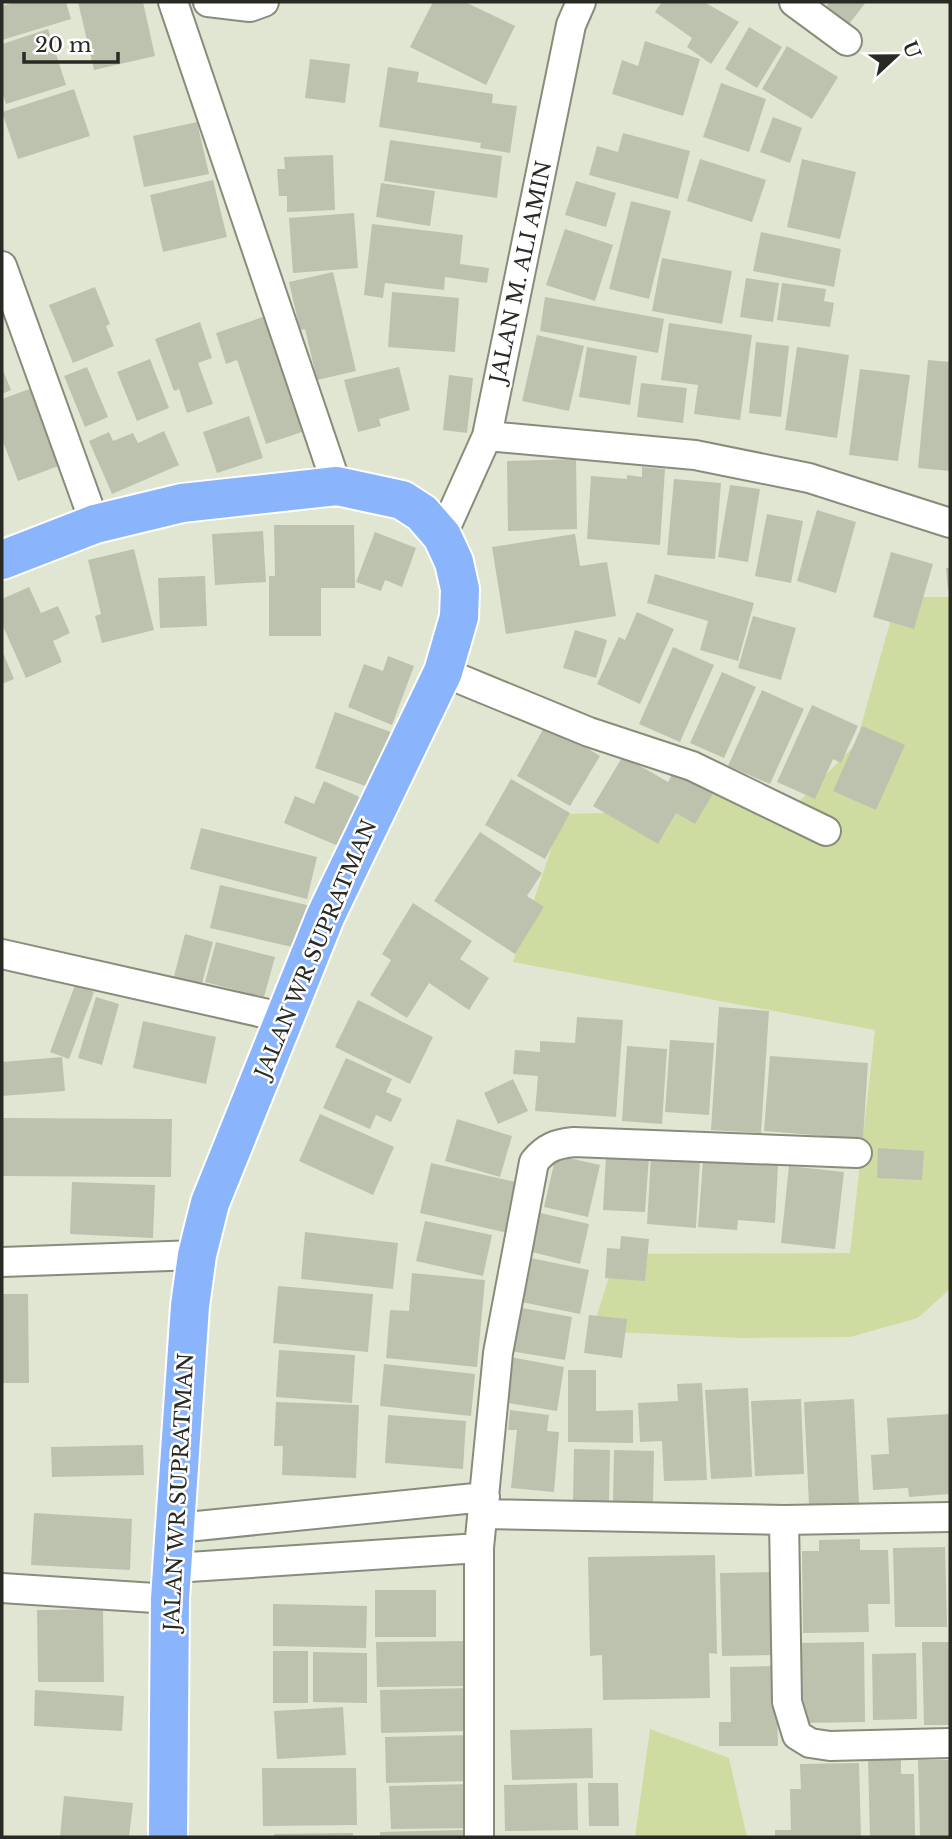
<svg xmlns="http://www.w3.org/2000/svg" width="952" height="1839" viewBox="0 0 952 1839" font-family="'Libre Baskerville',serif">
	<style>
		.green { fill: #cedca2 }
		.building { fill: #bdc2af }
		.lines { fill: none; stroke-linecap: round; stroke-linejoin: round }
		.minor-casing { stroke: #888d7b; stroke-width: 32 }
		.trunk-casing { stroke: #fff; stroke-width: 42 }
		.minor { stroke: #fff; stroke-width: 28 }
		.trunk { stroke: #8ab4fb; stroke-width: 38 }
		.labels { text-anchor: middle; stroke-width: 5; stroke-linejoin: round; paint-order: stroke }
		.street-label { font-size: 21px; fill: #282a23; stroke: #fff }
	</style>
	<rect width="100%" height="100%" fill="#e1e6d3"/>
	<path class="green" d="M897 597H950V1289L918 1318 850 1337 741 1338 592 1331 616 1254 850 1253 875 1030 513 962 563 814 641 812 712 778 796 805 856 744Z
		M650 1729 729 1758 747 1837H635Z"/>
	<path class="building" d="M15 2H66L71 19 2 40V6Z
		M78 2H143L155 56 94 70Z
		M433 2H465L515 26 486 85 410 47Z
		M662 2H704L739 22 711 64 687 47 692 38 655 12Z
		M830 2H866L846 28 824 9Z
		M749 27 782 47 757 88 725 69Z
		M48 29 66 85 6 104 2 91V44Z
		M645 41 700 59 683 116 612 94 622 60 638 66Z
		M787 46 838 77 812 119 762 89Z
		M310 59 350 64 345 103 305 98Z
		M388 67 419 72 417 82 493 94 492 103 517 106 510 153 480 148 481 143 379 127Z
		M721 83 766 99 749 152 703 137Z
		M74 89 90 136 18 159 2 112Z
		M773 117 802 128 790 163 760 152Z
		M197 122 209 174 144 187 133 136Z
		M623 133 690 151 678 199 589 175 597 146 618 152Z
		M390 140 502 156 497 198 384 181Z
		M333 155 335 210 287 212V196H279L277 169H285L284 157Z
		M700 159 766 180 752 222 687 201Z
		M802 159 856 172 840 239 787 227Z
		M213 180 227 237 163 252 150 195Z
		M576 181 616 193 606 227 565 215Z
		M381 183 435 191 430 226 376 217Z
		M631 201 671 211 649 299 609 289Z
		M354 213 358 268 293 273 289 218Z
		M372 224 463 235 460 264 489 268 487 283 445 277 444 290 385 283 383 298 364 295Z
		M565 229 613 245 595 301 546 285Z
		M761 232 841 249 834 287 753 271Z
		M662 258 732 271 722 324 652 311Z
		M333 272 356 371 317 380 305 329 300 330 289 282Z
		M746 278 779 283 773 322 740 317Z
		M782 283 826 289 824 301 834 303 830 327 777 320Z
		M95 287 110 324 106 326 114 346 73 363 49 305Z
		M392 292 459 298 455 352 388 347Z
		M545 297 664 319 658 353 540 331Z
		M269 315 308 430 266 444 237 360 226 364 216 333Z
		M200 322 212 358 198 363 213 404 187 413 179 389 174 391 155 339Z
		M669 323 752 335 740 420 694 414 698 385 661 380Z
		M537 335 584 346 569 411 522 401Z
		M756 342 789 346 781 417 749 413Z
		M587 347 637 356 630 405 579 397Z
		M797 347 849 355 837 438 785 430Z
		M150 359 169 408 137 421 117 372Z
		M928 360 950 362V471L918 468Z
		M87 367 108 417 85 427 64 376Z
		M399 367 410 410 379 419 381 426 358 432 344 380Z
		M2 368 11 390 2 394Z
		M860 369 910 375 898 461 849 455Z
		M449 375 473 378 467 433 443 430Z
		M641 383 687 388 683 423 637 417Z
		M35 387 64 464 18 481 2 439V399Z
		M249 416 263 458 217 473 203 432Z
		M164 431 179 465 112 494 89 441 109 432 113 441 133 433 138 443Z
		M576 459 577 529 508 531 507 461Z
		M642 467 665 469 660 545 587 539 591 476 627 479V475L642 477Z
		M674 479 721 483 715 559 667 555Z
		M730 485 760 489 748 562 718 557Z
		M817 510 856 522 836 593 797 581Z
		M767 514 803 521 791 583 755 576Z
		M274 525H354L355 588H321V636H269V576H275Z
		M263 531 266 582 215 585 212 534Z
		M375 532 416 548 402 587 385 580 381 591 356 582Z
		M575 534 580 566 607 562 616 616 506 634 492 547Z
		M134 549 154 630 102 643 95 616 101 614 88 560Z
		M891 552 933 564 914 629 873 617Z
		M946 568H950V590H948Z
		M655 574 754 603 738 661 700 650 708 621 647 603Z
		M205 576 207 626 160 628 158 578Z
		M29 587 41 613 58 606 70 633 53 641 62 662 26 678 2 624V599Z
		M637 612 674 629 640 704 597 684 619 637 625 640Z
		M753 616 796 628 781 680 738 668Z
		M575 630 607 640 596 678 563 668Z
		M673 647 714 665 680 742 639 724Z
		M2 650 14 679 2 684Z
		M388 656 414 666 392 725 348 707 364 664 383 671Z
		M722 672 756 687 724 758 690 743Z
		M762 690 804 709 770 784 728 766Z
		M812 705 858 726 841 763 833 759 815 799 777 782Z
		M335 712 391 732 371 788 315 768Z
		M546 724 600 756 570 806 517 776Z
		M862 726 905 745 876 810 833 791Z
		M623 756 668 782 675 769 714 792 695 824 676 813 658 844 593 806Z
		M511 779 570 813 545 859 485 825Z
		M324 781 371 802 350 851 284 823 295 796 314 804Z
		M201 828 317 857 307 899 190 869Z
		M480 832 542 873 527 896 544 907 515 954 434 901Z
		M220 885 311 906 301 949 210 928Z
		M413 903 472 941 460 959 489 978 469 1010 429 983 407 1018 370 995 391 960 382 954Z
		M185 934 213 942 201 987 173 980Z
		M216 942 275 957 264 997 205 982Z
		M75 985 94 992 69 1059 50 1052Z
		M96 997 119 1004 102 1065 78 1058Z
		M358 1000 433 1037 410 1084 335 1047Z
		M719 1007 769 1011 761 1133 711 1130Z
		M577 1017 623 1020 616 1117 535 1111 538 1076 513 1074 515 1050 540 1052V1041L575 1043Z
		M143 1021 216 1037 206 1084 133 1068Z
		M670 1040 714 1043 709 1115 665 1112Z
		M627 1046 667 1049 662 1124 622 1121Z
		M770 1056 868 1063 863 1139 764 1131Z
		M62 1057 65 1091 2 1096V1062Z
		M346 1058 392 1079 386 1092 402 1099 391 1122 376 1115 370 1129 323 1108Z
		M513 1079 528 1111 498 1124 484 1093Z
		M320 1114 394 1147 373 1195 299 1161Z
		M2 1118 172 1119 171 1177 2 1176Z
		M457 1119 512 1136 500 1177 445 1161Z
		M878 1148 924 1151 922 1180 877 1178Z
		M556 1155 600 1165 588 1217 544 1207Z
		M606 1155 649 1157 645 1212 603 1210Z
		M651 1157 700 1160 696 1228 647 1224Z
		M703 1161 778 1165 775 1223 738 1220 737 1230 698 1227Z
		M431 1163 520 1183 508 1233 420 1213Z
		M789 1166 844 1172 835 1249 781 1243Z
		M72 1182 155 1185 153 1238 70 1234Z
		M540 1213 589 1224 580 1264 532 1252Z
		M425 1221 492 1235 483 1276 416 1261Z
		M305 1232 398 1243 393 1289 301 1279Z
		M621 1236 649 1239 645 1281 605 1278 607 1248 620 1249Z
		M526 1257 589 1270 580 1314 517 1301Z
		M412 1273 485 1280 477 1367 386 1358 390 1310 409 1311Z
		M278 1286 373 1294 368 1352 273 1343Z
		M2 1294H28L29 1383H2Z
		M517 1307 572 1317 565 1360 510 1351Z
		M589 1315 627 1319 622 1358 584 1353Z
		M279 1350 355 1355 352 1403 276 1397Z
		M510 1357 564 1367 557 1411 502 1402Z
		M384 1364 475 1374 471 1416 380 1406Z
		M568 1370H596V1411L633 1410V1443L568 1442Z
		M702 1383 707 1480 664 1481 662 1441 640 1442 638 1403 678 1401 677 1384Z
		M748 1388 752 1477 711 1479 705 1390Z
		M801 1399 804 1474 755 1476 751 1401Z
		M854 1399 859 1503 809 1505 804 1402Z
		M276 1402 359 1405 356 1478 282 1475 283 1446H274Z
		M510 1410 549 1415 547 1431 559 1432 554 1492 511 1488 517 1430H508Z
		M950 1414V1494L909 1497 908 1488 873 1490 871 1455 889 1454 887 1418Z
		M388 1415 466 1421 463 1469 385 1463Z
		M143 1445 144 1475 52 1477 51 1447Z
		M574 1449 610 1450 609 1503 573 1502Z
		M614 1450 654 1451 653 1502 613 1501Z
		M34 1513 132 1519 130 1570 31 1565Z
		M860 1539V1550H888L890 1604H868L869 1632 803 1633 802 1551H819V1540Z
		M945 1547 947 1627H895L893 1548Z
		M715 1555 717 1654 709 1653 710 1698 603 1700 602 1655 590 1656 588 1557Z
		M773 1572 774 1655 722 1656 720 1573Z
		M375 1590H436V1637H375Z
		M273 1604 367 1606 366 1648 273 1646Z
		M103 1609 104 1682H38L37 1610Z
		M468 1641 469 1686 377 1687 376 1642Z
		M864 1642 865 1722 802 1723 800 1643Z
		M922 1642H950V1725H924Z
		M273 1651H308V1703H273Z
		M313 1652 367 1653V1703L313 1702Z
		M916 1653 917 1719 873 1720 872 1654Z
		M776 1666 778 1746H719V1722H731L730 1667Z
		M469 1688 470 1731 381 1733 380 1690Z
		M35 1690 124 1696 122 1731 34 1726Z
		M343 1707 346 1755 277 1759 274 1711Z
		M592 1728 593 1778 512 1780 510 1730Z
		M470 1735 471 1781 386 1783 385 1737Z
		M901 1757V1774H914L915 1837H870L868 1758Z
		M918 1760H950V1837H920Z
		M859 1763 861 1837H775V1830H791L790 1789H801L800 1764Z
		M262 1768H356L357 1825 263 1826Z
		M577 1783 578 1830 505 1831 504 1785Z
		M588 1783H618L619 1826H589Z
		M471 1784 472 1828 391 1829 389 1786Z
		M64 1796 133 1803 129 1837H60Z
		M463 1830 464 1837H380V1832Z
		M353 1833V1837H274V1834Z"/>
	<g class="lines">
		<g class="minor-casing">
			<path id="minor" d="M173 2 337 486
				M208 2 250 7 264 2
				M794 2 847 41
				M2 266 95 524
				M487 436 695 455 809 478 950 523
				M442 536 487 436 571 25 581 2
				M443 672 589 732 692 766 826 831
				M2 954 286 1018
				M2 1262 197 1255
				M484 1514 784 1520 950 1517
				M784 1520 787 1702 797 1735 810 1743 830 1746 950 1743
				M177 1528 485 1497
				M174 1568 479 1548
				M2 1588 170 1599
				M479 1837V1548L498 1353 534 1162C546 1147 556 1144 574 1142L857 1153"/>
		</g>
		<g class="trunk-casing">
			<path id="trunk" d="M2 560 95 524 182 503 337 486 402 500 422 513 442 536 454 562 460 589 459 617 443 672 326 915 210 1203 197 1255 190 1306 170 1599 168 1837"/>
		</g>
		<use href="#minor" class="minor"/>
		<use href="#trunk" class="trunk"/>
	</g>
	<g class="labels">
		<g class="street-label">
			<text transform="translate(521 272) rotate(-78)" y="7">JALAN M. ALI AMIN</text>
			<text transform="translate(316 949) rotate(-67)" y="7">JALAN WR SUPRATMAN</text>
			<text transform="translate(179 1492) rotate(-87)" y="7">JALAN WR SUPRATMAN</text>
		</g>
	</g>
	<rect width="952" height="1839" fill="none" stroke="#282a23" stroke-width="7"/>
	<g transform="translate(896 56) rotate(68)" stroke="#ffffff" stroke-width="5" paint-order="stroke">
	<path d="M0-5L12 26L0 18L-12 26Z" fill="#282a23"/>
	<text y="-10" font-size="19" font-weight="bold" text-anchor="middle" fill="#282a23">U</text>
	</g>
	<path d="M24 52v10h94v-10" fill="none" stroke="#282a23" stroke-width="3.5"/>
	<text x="35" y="52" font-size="21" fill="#282a23" stroke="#ffffff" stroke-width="5" paint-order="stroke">20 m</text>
</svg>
